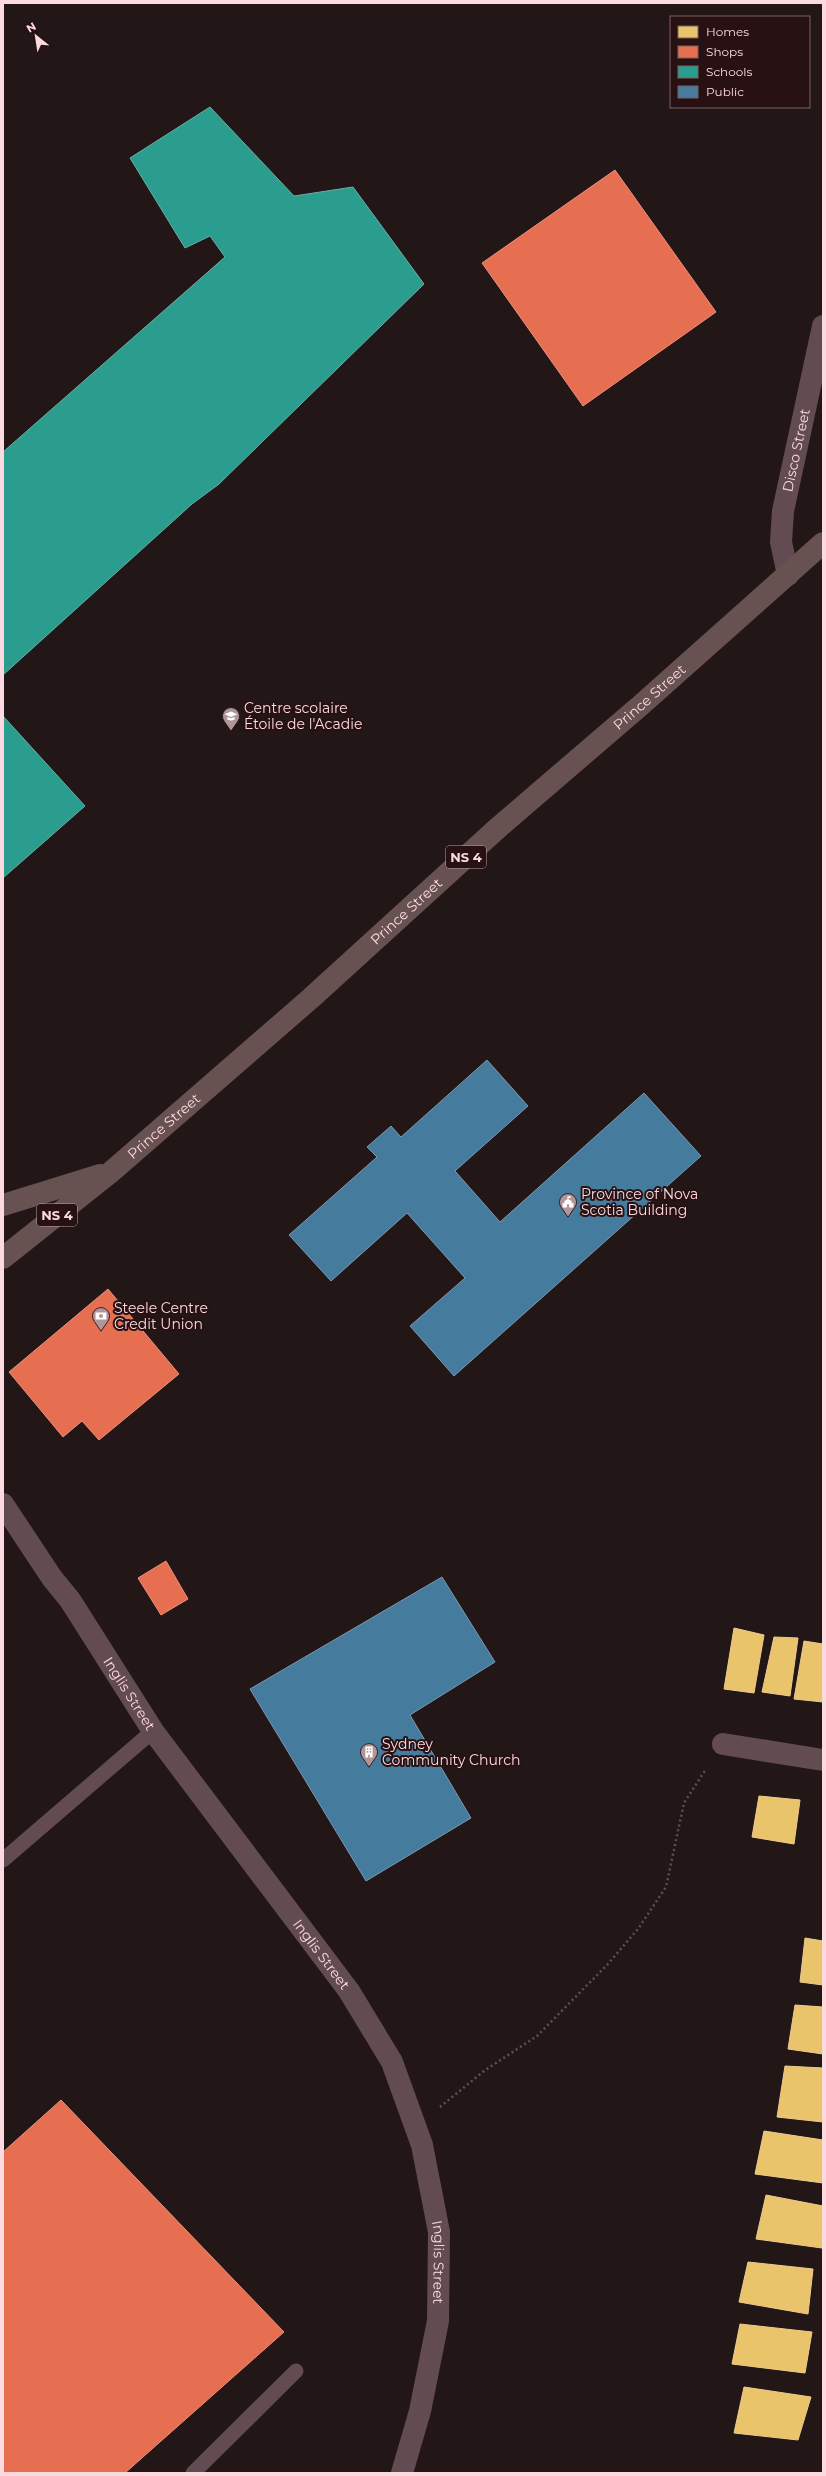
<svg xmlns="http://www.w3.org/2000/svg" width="826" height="2476" viewBox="0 0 826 2476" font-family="Montserrat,sans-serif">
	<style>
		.homes { fill: #e9c46a; stroke: #efcb8d }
		.shops { fill: #e76f51; stroke: #ee8f7c }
		.schools { fill: #2a9d8f; stroke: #69afa7 }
		.public { fill: #457b9d; stroke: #7c98b1 }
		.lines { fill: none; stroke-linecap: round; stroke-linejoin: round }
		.path { stroke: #634c5d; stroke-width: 2.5; stroke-dasharray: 2 3; stroke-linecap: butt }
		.service { stroke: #624c51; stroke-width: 15 }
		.minor { stroke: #624c51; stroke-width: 22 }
		.tertiary { stroke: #624c51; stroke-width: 22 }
		.primary { stroke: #685251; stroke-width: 22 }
		.labels { text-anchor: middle; stroke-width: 4; stroke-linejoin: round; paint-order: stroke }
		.shield { fill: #271113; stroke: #bd9ea2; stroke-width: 1 }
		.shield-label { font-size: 13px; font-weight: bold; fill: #fddadf }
		.street-label { font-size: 14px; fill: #fddadf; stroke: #271113 }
		.poi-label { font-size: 14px; fill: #fddadf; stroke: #271113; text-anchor: start }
	</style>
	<rect width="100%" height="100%" fill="#221617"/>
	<path class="homes" d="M734 1628 764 1635 754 1693 724 1689Z
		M774 1637 798 1638 790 1696 762 1692Z
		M804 1641 823 1644V1702L794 1699Z
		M759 1796 800 1800 794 1844 752 1837Z
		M805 1938 823 1941V1985L800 1982Z
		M795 2005 823 2007V2054L788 2049Z
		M785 2066 823 2068V2122L777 2117Z
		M764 2131 823 2140V2183L755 2174Z
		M766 2195 823 2206 822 2248 756 2239Z
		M748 2262 813 2269 808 2314 739 2302Z
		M740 2324 812 2332 805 2373 732 2364Z
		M744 2387 811 2397 798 2440 734 2433Z"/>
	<path class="shops" d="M615 170 716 312 583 406 482 263Z
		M108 1289 179 1374 99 1440 82 1421 63 1437 9 1372Z
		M166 1561 188 1599 161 1615 138 1578Z
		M61 2100 284 2332 125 2473H3V2152Z"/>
	<path class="schools" d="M210 107 294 196 353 187 424 284 219 484 192 504 3 675V452L225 257 210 236 185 248 130 158Z
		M3 716 85 806 3 878Z"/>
	<path class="public" d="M487 1060 528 1106 455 1171 500 1222 644 1093 701 1156 454 1376 410 1326 465 1278 407 1213 331 1281 289 1235 377 1157 367 1147 391 1126 401 1137Z
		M442 1577 495 1662 410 1715 471 1818 366 1881 250 1689Z"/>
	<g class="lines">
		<path class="path" d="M440 2107 484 2071 537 2036 607 1965 638 1929 666 1887 684 1803 706 1769"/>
		<path class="service" d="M3 1860 153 1731
			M193 2473 296 2371"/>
		<path class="minor" d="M723 1744 823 1760"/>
		<g class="tertiary">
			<path id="s1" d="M788 575 781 542 783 511 823 326"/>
			<path id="s2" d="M3 1504 52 1578 70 1600 153 1731 349 1991 392 2062 422 2145 439 2232 438 2321 420 2411 402 2473"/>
		</g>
		<g class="primary">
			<path d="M3 1205 100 1175"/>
			<path id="s3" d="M3 1258 111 1172 310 999 500 826 641 705 823 543"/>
		</g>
	</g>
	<defs>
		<g id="school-pin" transform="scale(0.9)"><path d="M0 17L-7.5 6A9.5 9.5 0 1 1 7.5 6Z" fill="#b09599" stroke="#271113"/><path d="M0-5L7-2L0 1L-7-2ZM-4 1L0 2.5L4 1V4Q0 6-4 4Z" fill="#fff"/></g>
		<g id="civic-pin" transform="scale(0.9)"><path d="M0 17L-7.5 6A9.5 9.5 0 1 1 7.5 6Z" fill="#b09599" stroke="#271113"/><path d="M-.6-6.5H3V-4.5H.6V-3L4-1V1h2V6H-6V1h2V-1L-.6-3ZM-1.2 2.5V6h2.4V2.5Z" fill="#fff"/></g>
		<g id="bank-pin" transform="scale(0.9)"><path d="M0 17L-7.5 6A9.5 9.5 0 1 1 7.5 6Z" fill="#b09599" stroke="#271113"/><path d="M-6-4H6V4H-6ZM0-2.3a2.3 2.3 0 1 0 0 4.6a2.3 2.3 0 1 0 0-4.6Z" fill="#fff"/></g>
		<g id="building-pin" transform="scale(0.9)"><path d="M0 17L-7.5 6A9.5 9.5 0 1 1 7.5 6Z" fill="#b09599" stroke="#271113"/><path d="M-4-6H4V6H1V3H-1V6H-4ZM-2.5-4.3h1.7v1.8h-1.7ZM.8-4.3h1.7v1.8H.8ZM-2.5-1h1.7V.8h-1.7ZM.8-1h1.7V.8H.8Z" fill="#fff"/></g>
	</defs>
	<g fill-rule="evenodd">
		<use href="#school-pin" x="231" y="716"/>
		<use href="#civic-pin" x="568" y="1202"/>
		<use href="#bank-pin" x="101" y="1316"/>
		<use href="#building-pin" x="369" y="1752"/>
	</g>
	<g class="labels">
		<g class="shield">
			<rect x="446" y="846" width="40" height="22" rx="3"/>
			<rect x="37" y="1204" width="40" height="22" rx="3"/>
		</g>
		<g class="shield-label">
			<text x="466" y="862">NS 4</text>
			<text x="57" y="1220">NS 4</text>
		</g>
		<g class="street-label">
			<text dy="5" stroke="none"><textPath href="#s1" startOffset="127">Disco Street</textPath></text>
			<text dy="5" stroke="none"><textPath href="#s3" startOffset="856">Prince Street</textPath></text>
			<text dy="5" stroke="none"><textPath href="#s3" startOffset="532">Prince Street</textPath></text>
			<text dy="5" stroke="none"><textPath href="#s3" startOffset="208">Prince Street</textPath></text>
			<text dy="5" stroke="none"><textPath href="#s2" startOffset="228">Inglis Street</textPath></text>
			<text dy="5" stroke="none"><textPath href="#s2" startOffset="552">Inglis Street</textPath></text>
			<text dy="5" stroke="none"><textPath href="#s2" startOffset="888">Inglis Street</textPath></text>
		</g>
		<g class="poi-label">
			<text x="244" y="713">Centre scolaire<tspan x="244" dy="16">Étoile de l'Acadie</tspan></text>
			<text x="581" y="1199">Province of Nova<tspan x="581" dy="16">Scotia Building</tspan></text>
			<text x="114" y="1313">Steele Centre<tspan x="114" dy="16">Credit Union</tspan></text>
			<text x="382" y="1749">Sydney<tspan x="382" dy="16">Community Church</tspan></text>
		</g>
	</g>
	<rect width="826" height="2476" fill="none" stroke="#fddadf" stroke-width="8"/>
	<rect x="670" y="16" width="140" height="92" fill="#271113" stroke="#7d6165"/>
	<rect x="678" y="26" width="20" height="12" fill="#e9c46a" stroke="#7d6165"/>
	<text x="706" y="36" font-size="12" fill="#fddadf">Homes</text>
	<rect x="678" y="46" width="20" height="12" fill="#e76f51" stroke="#7d6165"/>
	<text x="706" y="56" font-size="12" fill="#fddadf">Shops</text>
	<rect x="678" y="66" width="20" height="12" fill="#2a9d8f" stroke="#7d6165"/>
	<text x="706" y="76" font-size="12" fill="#fddadf">Schools</text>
	<rect x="678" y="86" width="20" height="12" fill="#457b9d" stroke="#7d6165"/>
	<text x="706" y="96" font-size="12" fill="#fddadf">Public</text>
	<g transform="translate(36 36) rotate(330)" stroke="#271113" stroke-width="3" paint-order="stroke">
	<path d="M0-3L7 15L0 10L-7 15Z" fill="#fddadf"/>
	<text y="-6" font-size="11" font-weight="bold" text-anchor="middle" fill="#fddadf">N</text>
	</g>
</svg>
